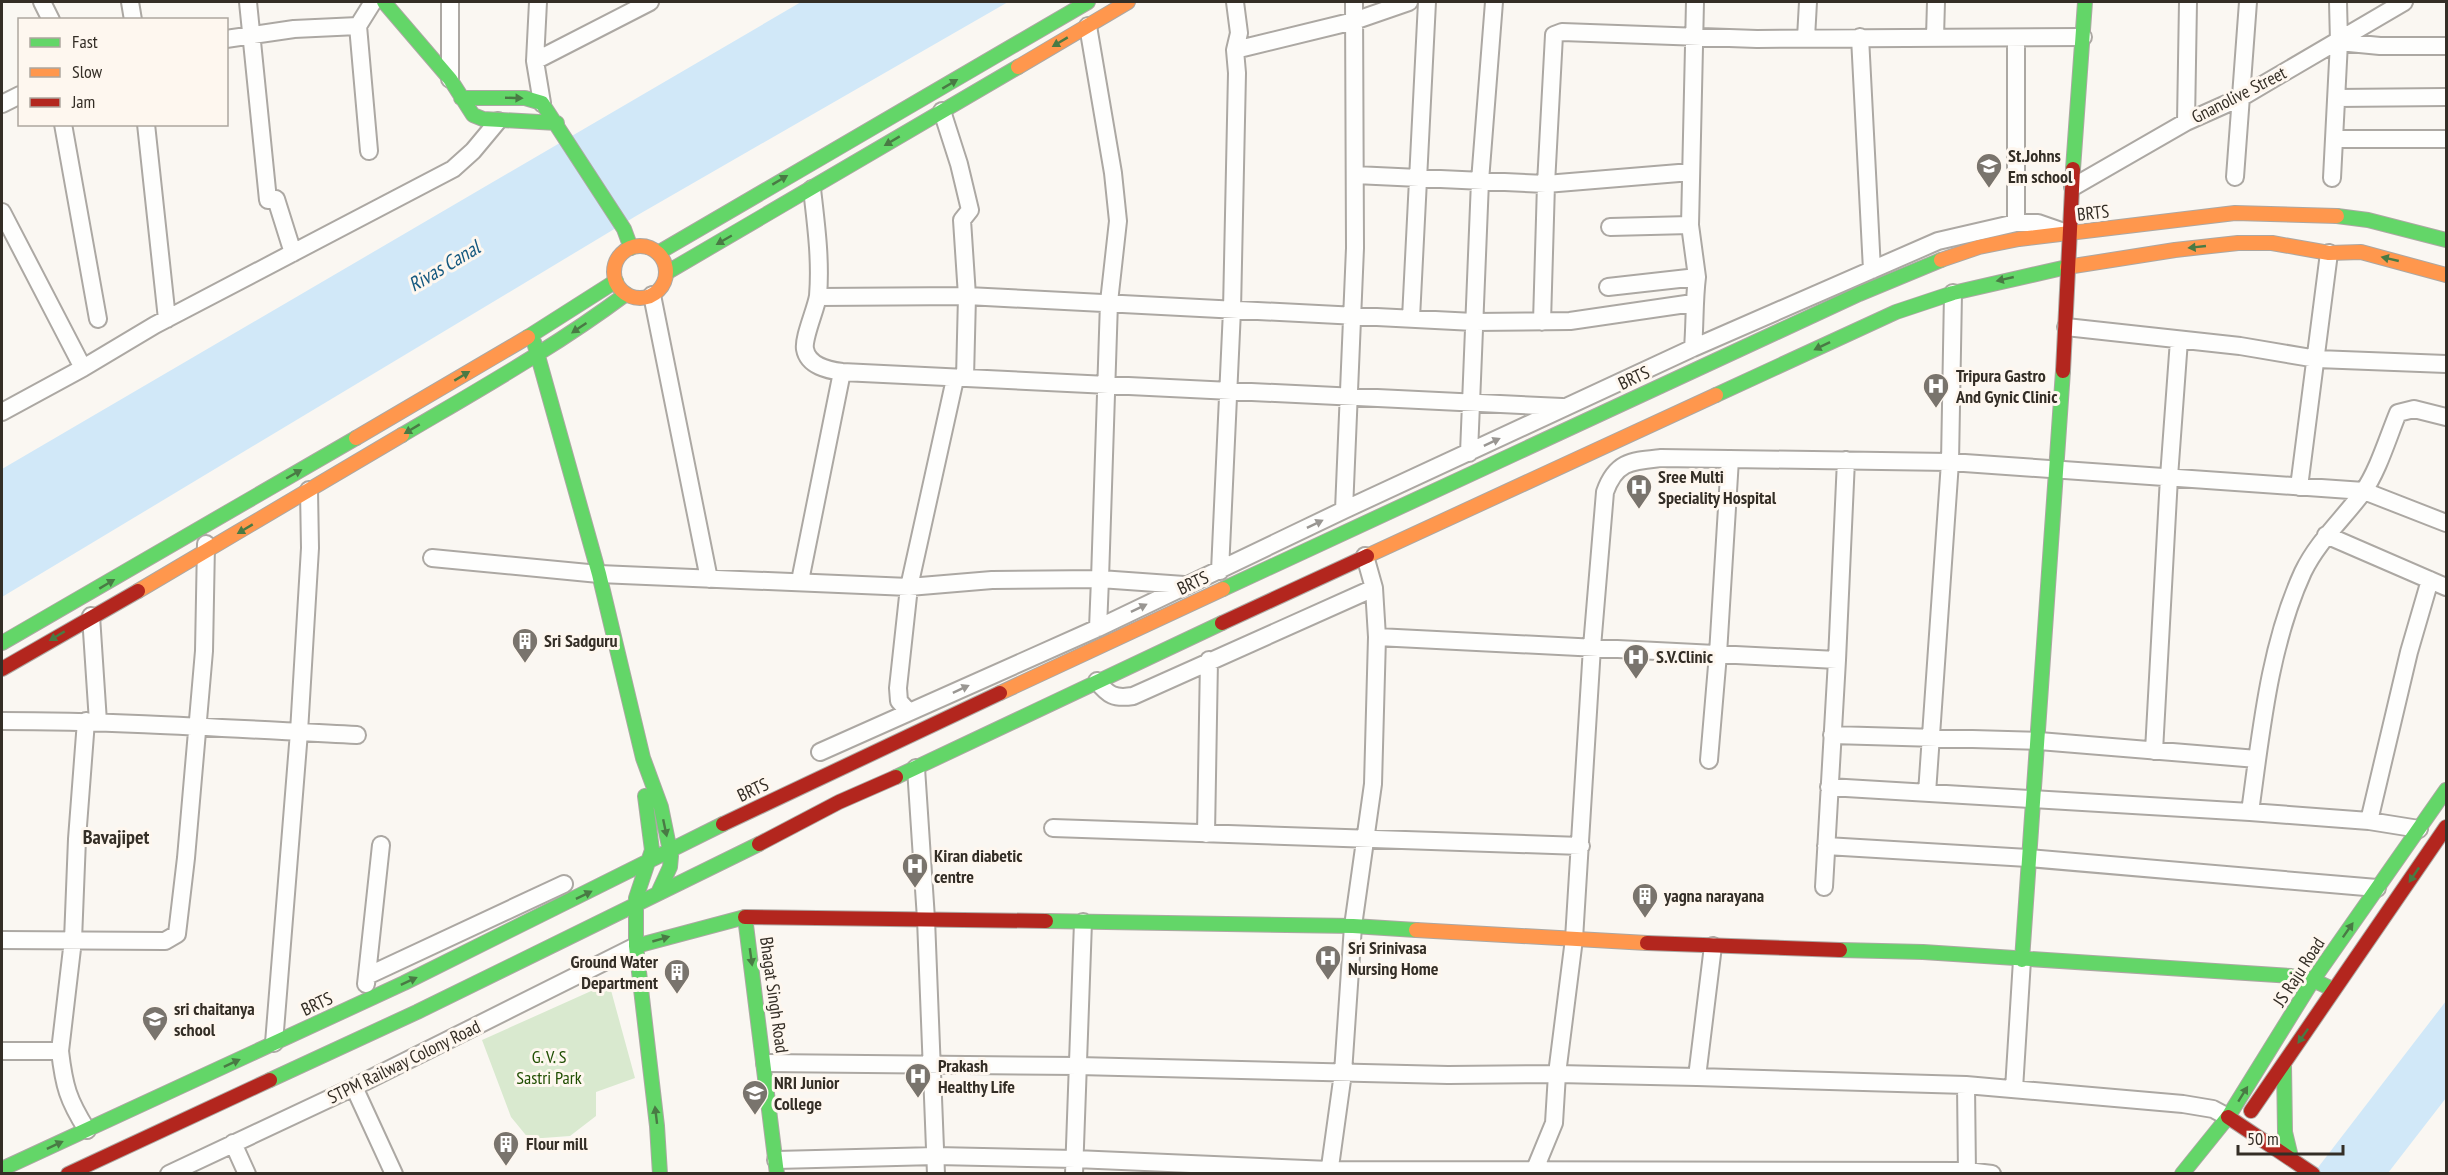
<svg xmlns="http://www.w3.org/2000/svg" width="2448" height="1175" viewBox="0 0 2448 1175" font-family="'PT Sans Narrow',sans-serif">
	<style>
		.green { fill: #d9e9cf }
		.water { fill: #d1e8f8 }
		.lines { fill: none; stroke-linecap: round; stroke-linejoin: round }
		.street-casing { stroke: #aca8a3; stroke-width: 20 }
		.fast-casing { stroke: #aca8a3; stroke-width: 16 }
		.slow-casing { stroke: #aca8a3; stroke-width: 16 }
		.jam-casing { stroke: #aca8a3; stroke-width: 16 }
		.street { stroke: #fefefd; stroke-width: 16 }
		.fast { stroke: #63d668; stroke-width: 14 }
		.slow { stroke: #ff974d; stroke-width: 14 }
		.jam { stroke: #b3261e; stroke-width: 14 }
		.oneway { fill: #497a44 }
		.oneway2 { fill: #999692 }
		.labels { text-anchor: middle; stroke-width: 6; stroke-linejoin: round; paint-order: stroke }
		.street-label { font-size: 18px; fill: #342e26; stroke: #fef7ef }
		.poi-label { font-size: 18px; font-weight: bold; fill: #342e26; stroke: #fef7ef; text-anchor: start }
		.park-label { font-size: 18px; fill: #214f03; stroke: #fef7ef }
		.water-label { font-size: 20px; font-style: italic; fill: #14587f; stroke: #fef7ef }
		.neighbourhood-label { font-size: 20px; font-weight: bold; fill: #342e26; stroke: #fef7ef }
	</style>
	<rect width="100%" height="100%" fill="#faf7f2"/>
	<path class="green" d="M609 983 635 1078 596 1092V1116L570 1136 529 1139 511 1117 482 1040Z"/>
	<path class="water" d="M801 2H1008L636 216 2 597V469Z
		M2446 1001V1098L2388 1173 2313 1174Z"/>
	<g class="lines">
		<g class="street-casing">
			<path id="street" d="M42 2 51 20
				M130 2 133 20
				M248 2 268 200
				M450 2V79
				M358 26 369 151
				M1088 26 1113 173 1118 221 1109 302 1100 579 1184 585
				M1860 37 1872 270
				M1935 37 1936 2
				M1806 38 1808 2
				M2016 38V223
				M226 39 294 29 358 26 373 2
				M2339 42 2380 46H2446
				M1235 50 1354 21 1409 2
				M535 61 538 2
				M2336 98 2446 97
				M542 103 535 61 650 2
				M2 104 20 95
				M942 111 959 164 970 210 962 220 967 296 965 378
				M2186 122 2188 2
				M63 124 98 319
				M146 124 167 319
				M2334 139H2446
				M1355 175 1546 184 1691 172
				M2235 177 2248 2
				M2332 178 2339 42 2338 2
				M2073 187 2186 122 2242 97 2404 2
				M812 189C816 224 821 260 818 296 816 309 803 338 805 349 808 366 828 370 842 372L1562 407
				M276 199 293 253
				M2 212 83 368
				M1610 227 1690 225
				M1608 287 1697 277 1690 225 1695 2
				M652 295 709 579
				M818 297 967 296 1474 322 1570 321 1693 303
				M1411 318 1427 2
				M1542 322 1546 184 1554 35 1562 32 1757 39 2083 37
				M2066 327 2240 346 2317 359 2446 364
				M1693 348C1695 324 1694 301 1697 277
				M2 412 83 368 155 325 453 169 473 151 498 121
				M1469 453 1480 181 1494 2
				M2299 487 2329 253
				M1344 510 1355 248 1354 2
				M2326 535 2446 587
				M432 558 599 574 909 587 992 580 1100 579 1098 628
				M1220 571 1232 310 1237 73 1235 50 1239 33 1235 2
				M800 581 842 372
				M91 616 98 722
				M1377 637 1837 660 1824 887
				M1837 660 1846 460
				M1097 681C1108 695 1114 699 1133 696L1374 588
				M908 711 899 701 898 688 909 587 955 379
				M2 721C121 721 239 729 357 735
				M1832 735 2039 741 2257 759
				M2154 751 2169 477 2179 340
				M820 752 1098 628 1344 510 1693 348 1938 241 2016 223H2038L2061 231
				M1709 760 1718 654 1730 459
				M916 768 926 919 936 1174
				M1829 787 2250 812 2369 821 2419 829
				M1927 793 1950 462 1953 293
				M2250 812C2261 733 2269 646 2303 572 2318 541 2343 519 2363 492 2378 471 2388 437 2398 413L2414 409 2446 417
				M2369 821 2409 652 2430 580
				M1053 828 1581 846
				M1206 834 1209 660
				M1826 846 2028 858 2377 888
				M2 940 165 941 177 934 186 858 204 651 206 544
				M367 976 564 884
				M366 984 381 845
				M274 1043 299 732 310 548 309 490
				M2 1051H60C64 1086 68 1100 87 1130
				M60 1051 73 940 77 839 86 721
				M765 1063 1078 1066 1448 1075 1557 1074 1697 1077 1966 1085 2183 1104 2213 1109 2228 1117
				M1697 1077 1713 946
				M1966 1085 1967 1174
				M354 1087 394 1174
				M2014 1089 2022 960
				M233 1143 247 1174
				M776 1160 936 1156 1075 1159 1330 1170 1967 1171 1992 1174
				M169 1174 354 1087 636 946
				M1074 1174 1083 922
				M1329 1174 1343 1073 1353 926 1373 784 1377 637 1374 588 1365 556
				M1533 1174 1554 1123 1557 1074 1574 939 1592 647 1605 492C1616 461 1632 461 1661 458L1950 462 2364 491 2446 523"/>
		</g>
		<g class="fast-casing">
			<path id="fast" d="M384 2 450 79 473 115 483 119 557 123
				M461 98H525L542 103 624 229 631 248
				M2073 169 2085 2
				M2337 216 2368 220 2446 240
				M658 253 1088 2
				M666 273 1018 67
				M528 337 616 281
				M534 342 599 574 643 758 661 807 671 856 670 867 658 893
				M1716 395 1896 312 1953 293 2067 267
				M402 435C478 390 555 347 626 294
				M1223 589 1859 294 1941 260
				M2 643 356 438
				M896 777 1222 623
				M645 796 652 850 636 898V946L657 1126 660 1174
				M1046 921 1353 926 1416 930
				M636 946 745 917 777 1174
				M1840 950 1923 952 2291 976 2313 980 2328 987
				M2022 960 2063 371
				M2284 1064 2285 1132 2291 1157
				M270 1080 417 1012 759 844
				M2 1169 404 983 723 824
				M2182 1174 2228 1117 2313 980 2446 790"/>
		</g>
		<g class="slow-casing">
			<path id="slow" d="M1018 67 1128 2
				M614 272a26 26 0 1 1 52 0a26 26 0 1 1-52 0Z
				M1941 260 1979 247 2019 239 2235 213 2337 216
				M2067 267 2175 250 2238 243H2272L2329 253 2361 252 2446 275
				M356 438 528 337
				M1367 556 1716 395
				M138 591 402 435
				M1000 693 1223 589
				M1416 930 1647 943"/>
		</g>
		<g class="jam-casing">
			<path id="jam" d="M2063 371 2073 169
				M1222 623 1367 556
				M2 669 138 591
				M723 824 1000 693
				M759 844 839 802 896 777
				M745 917 1046 921
				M1647 943 1840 950
				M2251 1111 2446 827
				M2228 1117 2313 1174
				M68 1174 270 1080"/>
		</g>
		<use href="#street" class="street"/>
		<use href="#fast" class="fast"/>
		<use href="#slow" class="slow"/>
		<use href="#jam" class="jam"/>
	</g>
	<defs><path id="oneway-solid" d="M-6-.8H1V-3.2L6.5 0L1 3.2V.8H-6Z" transform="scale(1.5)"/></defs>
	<g class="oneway">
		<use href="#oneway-solid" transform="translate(1060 42) rotate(149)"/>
		<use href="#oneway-solid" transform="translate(950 84) rotate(-31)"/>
		<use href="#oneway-solid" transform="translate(514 98) rotate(2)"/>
		<use href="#oneway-solid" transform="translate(892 141) rotate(149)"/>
		<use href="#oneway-solid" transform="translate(780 180) rotate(-31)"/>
		<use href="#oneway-solid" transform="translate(724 240) rotate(150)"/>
		<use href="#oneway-solid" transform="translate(2197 247) rotate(174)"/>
		<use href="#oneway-solid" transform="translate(2390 259) rotate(-167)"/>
		<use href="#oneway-solid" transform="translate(2005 279) rotate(167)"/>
		<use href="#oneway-solid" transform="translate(579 328) rotate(146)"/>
		<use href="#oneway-solid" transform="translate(1822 346) rotate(154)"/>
		<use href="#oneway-solid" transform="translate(462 376) rotate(-31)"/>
		<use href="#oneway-solid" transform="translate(412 429) rotate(149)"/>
		<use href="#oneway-solid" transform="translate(294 474) rotate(-30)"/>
		<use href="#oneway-solid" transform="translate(245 529) rotate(149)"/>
		<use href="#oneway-solid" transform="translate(107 584) rotate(-31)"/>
		<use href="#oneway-solid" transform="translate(57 636) rotate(149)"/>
		<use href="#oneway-solid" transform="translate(665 828) rotate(78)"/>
		<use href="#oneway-solid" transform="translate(2414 875) rotate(124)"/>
		<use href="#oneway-solid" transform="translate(584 895) rotate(-26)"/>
		<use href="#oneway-solid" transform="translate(2348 930) rotate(-55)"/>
		<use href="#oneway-solid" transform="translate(661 939) rotate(-16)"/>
		<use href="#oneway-solid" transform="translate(751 957) rotate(82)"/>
		<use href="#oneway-solid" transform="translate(409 981) rotate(-25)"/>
		<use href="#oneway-solid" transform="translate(2303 1036) rotate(125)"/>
		<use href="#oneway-solid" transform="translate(232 1063) rotate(-25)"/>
		<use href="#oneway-solid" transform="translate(2243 1094) rotate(-58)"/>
		<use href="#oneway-solid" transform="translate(656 1115) rotate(-97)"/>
		<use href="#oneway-solid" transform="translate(55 1145) rotate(-25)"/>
	</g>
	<g class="oneway2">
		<use href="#oneway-solid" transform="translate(1492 442) rotate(-25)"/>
		<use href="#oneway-solid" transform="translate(1315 524) rotate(-26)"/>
		<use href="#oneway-solid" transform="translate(1139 608) rotate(-26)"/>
		<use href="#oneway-solid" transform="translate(961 689) rotate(-25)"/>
	</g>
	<defs>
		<g id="school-pin" transform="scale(1.35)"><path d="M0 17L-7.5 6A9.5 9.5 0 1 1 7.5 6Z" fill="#79746d" stroke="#fef7ef"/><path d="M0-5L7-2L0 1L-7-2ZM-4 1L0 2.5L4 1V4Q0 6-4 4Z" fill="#fff"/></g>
		<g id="hospital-pin" transform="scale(1.35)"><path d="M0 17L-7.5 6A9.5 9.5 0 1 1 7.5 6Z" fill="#79746d" stroke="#fef7ef"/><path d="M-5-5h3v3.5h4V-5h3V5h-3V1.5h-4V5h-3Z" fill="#fff"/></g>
		<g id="building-pin" transform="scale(1.35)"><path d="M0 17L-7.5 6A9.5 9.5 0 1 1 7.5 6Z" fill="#79746d" stroke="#fef7ef"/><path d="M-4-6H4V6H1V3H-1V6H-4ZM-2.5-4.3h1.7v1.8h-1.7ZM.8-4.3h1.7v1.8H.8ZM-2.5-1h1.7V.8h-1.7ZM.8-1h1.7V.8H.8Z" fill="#fff"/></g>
		<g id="university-pin" transform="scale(1.35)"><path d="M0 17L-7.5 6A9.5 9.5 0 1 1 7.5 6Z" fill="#79746d" stroke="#fef7ef"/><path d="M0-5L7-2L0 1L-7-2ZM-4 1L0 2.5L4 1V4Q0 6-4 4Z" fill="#fff"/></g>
	</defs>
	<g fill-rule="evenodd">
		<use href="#school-pin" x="1989" y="166"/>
		<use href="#hospital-pin" x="1936" y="386"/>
		<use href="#hospital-pin" x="1639" y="487"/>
		<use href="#building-pin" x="525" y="641"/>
		<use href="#hospital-pin" x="1636" y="657"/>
		<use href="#hospital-pin" x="915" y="866"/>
		<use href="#building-pin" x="1645" y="896"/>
		<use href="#hospital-pin" x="1328" y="958"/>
		<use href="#building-pin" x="677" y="972"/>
		<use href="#school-pin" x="155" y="1019"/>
		<use href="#hospital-pin" x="918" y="1076"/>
		<use href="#university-pin" x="755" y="1093"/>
		<use href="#building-pin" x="506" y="1144"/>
	</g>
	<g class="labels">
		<g class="street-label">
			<text transform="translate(2239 95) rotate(-27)" y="6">Gnanolive Street</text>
			<text transform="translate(2093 213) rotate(-6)" y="6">BRTS</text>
			<text transform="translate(1634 378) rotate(-25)" y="6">BRTS</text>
			<text transform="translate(1193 583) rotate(-25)" y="6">BRTS</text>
			<text transform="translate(753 790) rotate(-25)" y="6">BRTS</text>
			<text transform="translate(2299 972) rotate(-57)" y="6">JS Raju Road</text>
			<text transform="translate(774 995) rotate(82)" y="6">Bhagat Singh Road</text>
			<text transform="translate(317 1004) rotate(-25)" y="6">BRTS</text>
			<text transform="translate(404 1062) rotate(-26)" y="6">STPM Railway Colony Road</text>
		</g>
		<g class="poi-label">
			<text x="2008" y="162">St.Johns<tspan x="2008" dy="21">Em school</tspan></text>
			<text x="1956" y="382">Tripura Gastro<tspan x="1956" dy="21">And Gynic Clinic</tspan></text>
			<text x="1658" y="483">Sree Multi<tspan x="1658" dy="21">Speciality Hospital</tspan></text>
			<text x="544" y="647">Sri Sadguru</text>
			<text x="1656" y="663">S.V.Clinic</text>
			<text x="934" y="862">Kiran diabetic<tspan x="934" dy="21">centre</tspan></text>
			<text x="1664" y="902">yagna narayana</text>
			<text x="1348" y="954">Sri Srinivasa<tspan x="1348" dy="21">Nursing Home</tspan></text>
			<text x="658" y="968" text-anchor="end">Ground Water<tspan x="658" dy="21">Department</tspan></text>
			<text x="174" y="1015">sri chaitanya<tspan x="174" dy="21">school</tspan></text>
			<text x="938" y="1072">Prakash<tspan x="938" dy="21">Healthy Life</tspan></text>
			<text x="774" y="1089">NRI Junior<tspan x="774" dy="21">College</tspan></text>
			<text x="526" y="1150">Flour mill</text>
		</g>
		<g class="park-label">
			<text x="549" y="1063">G. V. S<tspan x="549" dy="21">Sastri Park</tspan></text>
		</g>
		<g class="water-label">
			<text transform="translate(444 266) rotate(-31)" y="7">Rivas Canal</text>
		</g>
		<g class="neighbourhood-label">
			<text x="116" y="844">Bavajipet</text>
		</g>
	</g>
	<rect width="2448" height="1175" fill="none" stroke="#342e26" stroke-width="6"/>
	<rect x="18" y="18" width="210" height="108" fill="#fef7ef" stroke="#ada79f" stroke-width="1.5"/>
	<rect x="30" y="38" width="30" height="9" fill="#63d668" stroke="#ada79f" stroke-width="1.5"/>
	<text x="72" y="48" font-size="18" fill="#342e26">Fast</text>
	<rect x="30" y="68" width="30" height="9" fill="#ff974d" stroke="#ada79f" stroke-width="1.5"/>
	<text x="72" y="78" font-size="18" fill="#342e26">Slow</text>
	<rect x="30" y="98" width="30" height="9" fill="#b3261e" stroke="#ada79f" stroke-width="1.5"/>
	<text x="72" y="108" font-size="18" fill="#342e26">Jam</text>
	<path d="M2238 1145v9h105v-9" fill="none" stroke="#342e26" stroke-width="3"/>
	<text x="2247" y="1145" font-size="18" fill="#342e26" stroke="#fef7ef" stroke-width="4.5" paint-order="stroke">50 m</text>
</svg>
